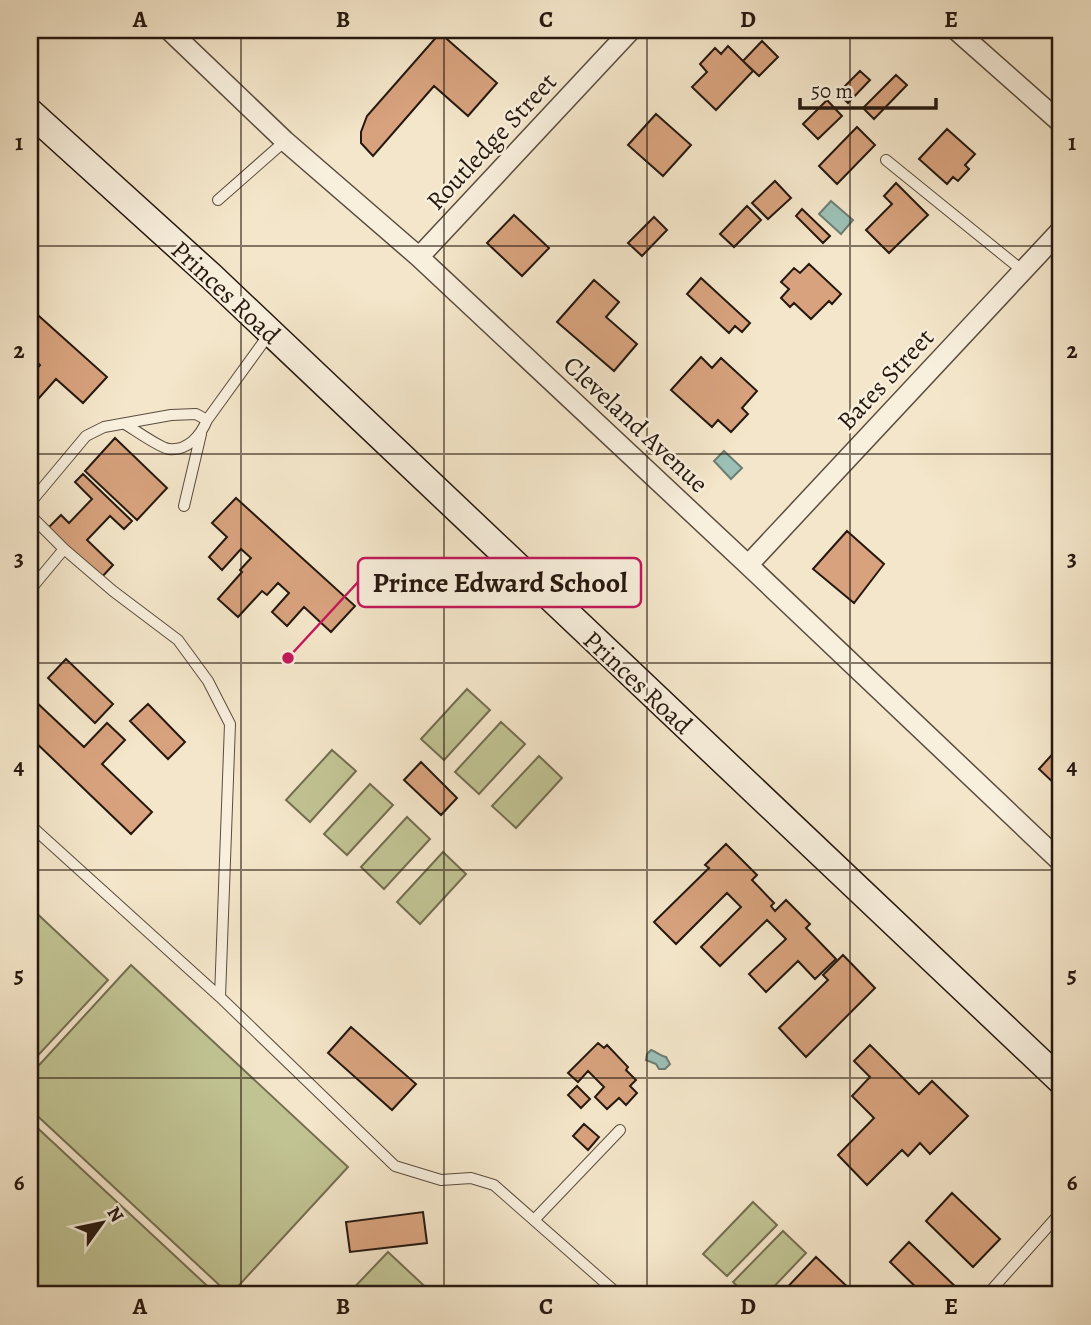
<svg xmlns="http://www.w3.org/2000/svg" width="1091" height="1325" viewBox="0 0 1091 1325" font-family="Alegreya,serif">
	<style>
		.green { fill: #c1c393; stroke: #746e51; stroke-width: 2 }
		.water { fill: #9cc0b6; stroke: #6d7d73; stroke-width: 2 }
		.building { fill: #d7a27d; stroke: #26180f; stroke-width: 2 }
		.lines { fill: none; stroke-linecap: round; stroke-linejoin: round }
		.service-casing { stroke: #5a4c3e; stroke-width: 12 }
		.minor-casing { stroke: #5a4c3e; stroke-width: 22 }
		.secondary-casing { stroke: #26180f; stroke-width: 29 }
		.service { stroke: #f8efdd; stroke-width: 10 }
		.minor { stroke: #f8efdd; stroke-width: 19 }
		.secondary { stroke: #f8efdd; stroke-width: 26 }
		.grid { fill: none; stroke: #26180f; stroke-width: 2; stroke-opacity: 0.55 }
		.labels { text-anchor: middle; stroke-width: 5; stroke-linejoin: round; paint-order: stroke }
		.street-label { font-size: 26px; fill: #26180f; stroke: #f8efdd }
		.leader { fill: none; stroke: #c2185b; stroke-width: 2.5 }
		.callout-dot { fill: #c2185b; stroke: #f8efdd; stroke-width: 2.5 }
		.callout { fill: #f8efdd; stroke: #c2185b; stroke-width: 2.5 }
		.callout-label { font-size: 28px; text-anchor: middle; font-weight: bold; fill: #26180f }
		.neatline { fill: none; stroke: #26180f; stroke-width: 2.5 }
		.grid-label { font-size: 23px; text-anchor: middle; font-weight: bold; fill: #26180f }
	</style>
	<rect width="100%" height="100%" fill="#f4e6ca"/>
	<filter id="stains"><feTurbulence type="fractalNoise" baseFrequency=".00286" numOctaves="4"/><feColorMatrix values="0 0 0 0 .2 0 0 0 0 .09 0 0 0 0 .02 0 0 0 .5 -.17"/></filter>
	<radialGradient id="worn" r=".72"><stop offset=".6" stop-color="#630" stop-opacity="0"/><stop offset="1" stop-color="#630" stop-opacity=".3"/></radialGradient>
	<path class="green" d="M467 689 490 710 444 760 421 739Z
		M501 722 525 744 479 794 455 772Z
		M332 750 356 771 310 822 286 800Z
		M539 756 562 778 516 828 492 806Z
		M370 784 393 805 347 855 324 834Z
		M407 817 430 839 384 889 361 867Z
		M443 852 466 874 420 924 397 902Z
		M30 907 108 980 30 1064Z
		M131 965 348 1167 230 1295 30 1109V1075Z
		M30 1121 217 1295H30Z
		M753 1202 777 1225 727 1276 703 1254Z
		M783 1231 806 1253 766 1295H746L733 1282Z
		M388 1252 434 1295H347Z"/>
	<path class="water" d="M831 201 853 220 841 234 819 214Z
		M724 451 742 468 731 479 714 461Z
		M651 1050C657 1052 660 1056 666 1057L670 1064 665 1069H659L656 1064 646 1060 647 1054Z"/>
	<path class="building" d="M440 33 497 83 468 116 434 86 373 156 361 143V132L367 116Z
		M762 41 778 57 759 76 743 61Z
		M728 46 753 71 716 110 692 87 707 72 700 64 715 48 721 54Z
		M860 71 870 80 848 103 838 93Z
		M896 75 907 85 874 119 863 108Z
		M827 100 842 116 818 139 803 124Z
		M656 114 691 145 663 176 628 145Z
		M857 127 875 145 837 184 819 166Z
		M947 129 975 154 965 165 969 169 958 181 953 177 947 184 919 159Z
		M775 181 791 198 768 219 752 203Z
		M896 183 928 215 889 253 866 230 892 204 884 196Z
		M747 206 761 220 734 247 720 234Z
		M802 209 830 236 823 243 796 216Z
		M514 215 549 248 522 276 487 243Z
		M654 217 667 230 642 256 628 243Z
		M809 264 841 294 832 304 829 301 811 319 794 303 790 307 781 298 789 289 781 282 794 268 800 273Z
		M701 278 750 323 742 332 735 326 729 333 687 294Z
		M594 280 619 302 606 317 637 344 614 371 557 322Z
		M30 308 107 377 83 403 56 379 39 398 30 390V377L40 365 30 355Z
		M701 357 712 368 721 358 757 391 742 408 748 414 731 432 718 420 712 427 671 390Z
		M115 438 167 488 137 520 85 471Z
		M83 474 132 521 124 529 110 516 87 540 113 565 101 578 48 528 61 515 69 523 92 499 75 482Z
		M236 498 355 606 331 632 304 607 287 626 272 612 289 593 278 583 267 595 262 591 238 617 218 599 242 572 240 570 251 558 241 549 222 570 209 557 227 537 212 523Z
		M847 531 884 564 854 603 813 569Z
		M66 659 113 704 95 723 48 678Z
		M34 700 84 747 107 723 125 740 102 764 152 812 131 834 30 737V704Z
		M148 704 185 742 168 759 130 721Z
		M1058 748 1061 751V790L1039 769Z
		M421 762 457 798 441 815 404 780Z
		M726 844 757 875 752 880 774 903 771 906 775 911 786 900 810 924 806 928 836 959 815 979 798 961 766 992 749 974 786 939 767 920 720 966 701 947 741 907 727 893 676 944 654 922 709 868 705 865Z
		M843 955 875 988 806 1057 779 1028 828 980 823 975Z
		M351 1027 416 1084 392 1110 328 1053Z
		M598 1043 604 1048 607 1045 628 1067 626 1070 636 1080 630 1086 637 1093 626 1105 619 1098 607 1109 595 1097 604 1087 588 1071 578 1082 568 1073Z
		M870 1045 919 1094 932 1081 968 1116 930 1154 920 1143 908 1156 902 1150 867 1185 838 1155 874 1118 852 1096 870 1077 854 1061Z
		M577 1086 590 1099 581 1108 568 1095Z
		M584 1124 599 1137 588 1150 573 1136Z
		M952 1193 1000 1239 973 1267 926 1221Z
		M423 1212 427 1243 350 1252 346 1222Z
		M909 1242 961 1292 958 1295H924L890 1262Z
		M816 1257 856 1295H780Z"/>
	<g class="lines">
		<g class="service-casing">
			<path id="service" d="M886 160 1023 271
				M218 200 285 141
				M207 420 270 333
				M30 503 86 436 104 427 171 415 196 414 207 420C201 435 188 451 169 449 160 448 135 430 125 424
				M184 506 201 434
				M30 515 64 549 113 591 178 640 208 681 230 724 220 997
				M30 590 64 549
				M30 825 220 997 395 1166 441 1180 471 1178 494 1185 619 1295
				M534 1220 620 1130
				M987 1295 1061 1212"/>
		</g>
		<g class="minor-casing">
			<path id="minor" d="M169 30 285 141 419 257 748 565 1061 862
				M956 30 1061 123
				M419 257 631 30
				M748 565 1061 230"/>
		</g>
		<g class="secondary-casing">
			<path id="secondary" d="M30 112 211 276 1061 1081"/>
		</g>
		<use href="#service" class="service"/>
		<use href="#minor" class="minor"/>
		<use href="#secondary" class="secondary"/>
	</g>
	<path class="grid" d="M241 30V1295M444 30V1295M647 30V1295M850 30V1295M30 246H1061M30 454H1061M30 663H1061M30 870H1061M30 1078H1061"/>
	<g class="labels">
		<g class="street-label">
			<text transform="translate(491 141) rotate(-47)" y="9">Routledge Street</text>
			<text transform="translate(226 292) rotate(43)" y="9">Princes Road</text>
			<text transform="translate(885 379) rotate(-47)" y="9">Bates Street</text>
			<text transform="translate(636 424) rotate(43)" y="9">Cleveland Avenue</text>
			<text transform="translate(638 682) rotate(43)" y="9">Princes Road</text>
		</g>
	</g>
	<path class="leader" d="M288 658L358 582"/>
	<circle class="callout-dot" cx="288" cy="658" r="7"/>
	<rect class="callout" x="358" y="558" width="283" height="49" rx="7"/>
	<g class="callout-label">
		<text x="500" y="592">Prince Edward School</text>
	</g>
	<rect width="1091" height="1325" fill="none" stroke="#f4e6ca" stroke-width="77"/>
	<g transform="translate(102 1223) rotate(57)" stroke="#f8efdd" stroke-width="5" paint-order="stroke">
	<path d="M0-5L12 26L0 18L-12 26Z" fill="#26180f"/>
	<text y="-10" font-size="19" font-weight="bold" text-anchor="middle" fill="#26180f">N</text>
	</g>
	<path d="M800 98v10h136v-10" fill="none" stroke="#26180f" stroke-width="3.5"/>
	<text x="811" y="98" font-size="21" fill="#26180f" stroke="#f8efdd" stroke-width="5" paint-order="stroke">50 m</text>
	<rect x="38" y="38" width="1014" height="1248" class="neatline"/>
	<g class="grid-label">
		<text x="140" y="27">A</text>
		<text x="343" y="27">B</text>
		<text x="546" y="27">C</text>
		<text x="748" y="27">D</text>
		<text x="951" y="27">E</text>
		<text x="19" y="150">1</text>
		<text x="1072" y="150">1</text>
		<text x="19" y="358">2</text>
		<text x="1072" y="358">2</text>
		<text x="19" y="566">3</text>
		<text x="1072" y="566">3</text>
		<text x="19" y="774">4</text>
		<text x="1072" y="774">4</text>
		<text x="19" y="982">5</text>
		<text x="1072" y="982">5</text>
		<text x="19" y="1190">6</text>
		<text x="1072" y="1190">6</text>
		<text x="140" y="1314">A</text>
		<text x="343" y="1314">B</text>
		<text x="546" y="1314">C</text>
		<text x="748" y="1314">D</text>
		<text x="951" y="1314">E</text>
	</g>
	<rect width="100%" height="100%" filter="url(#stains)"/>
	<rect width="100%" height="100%" fill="url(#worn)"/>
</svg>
